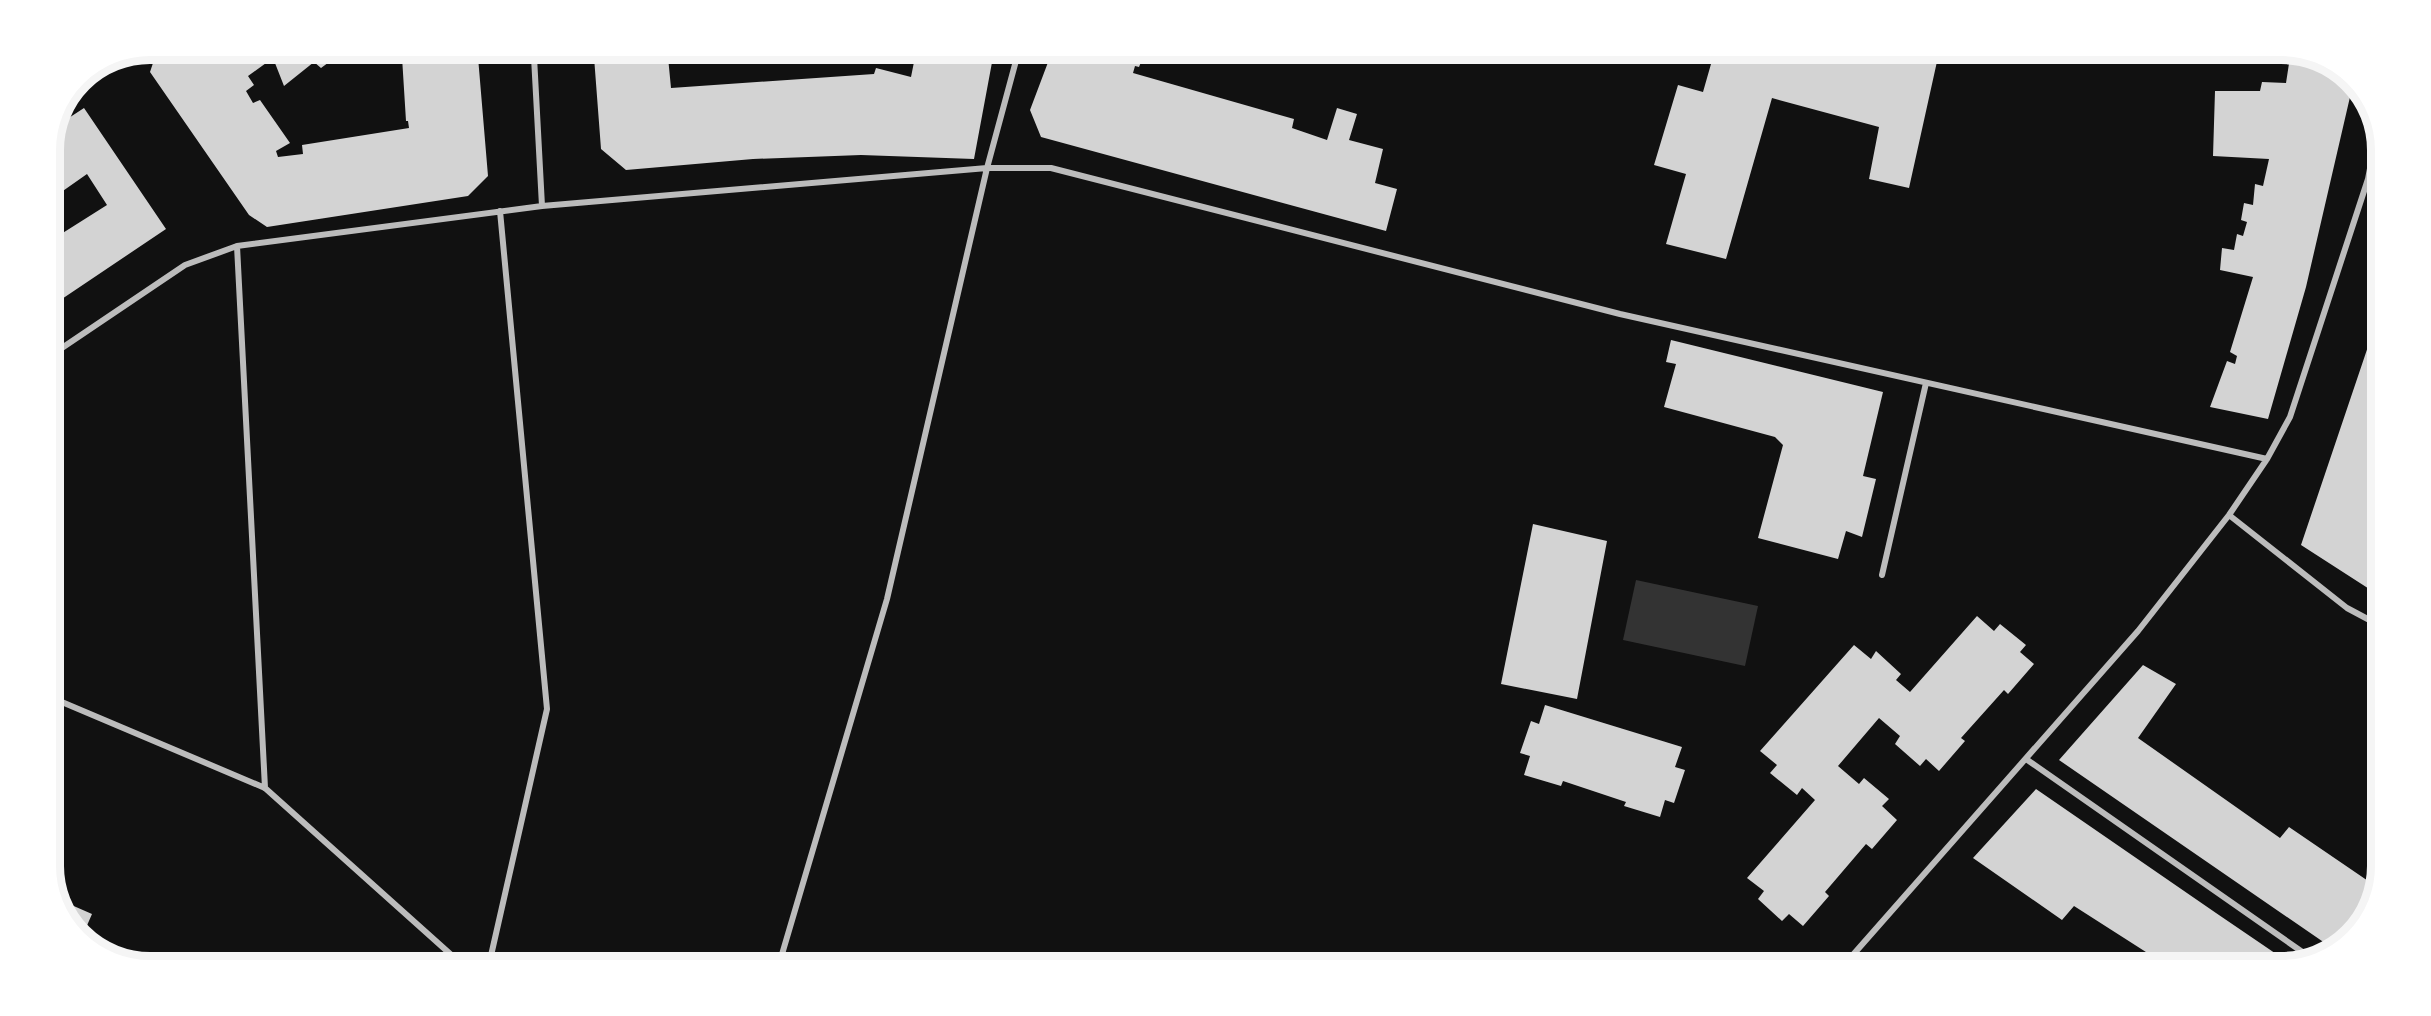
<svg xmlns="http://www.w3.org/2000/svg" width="2431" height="1016" viewBox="0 0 2431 1016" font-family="'PT Sans Narrow',sans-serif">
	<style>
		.water { fill: #333 }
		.building { fill: #d3d3d3 }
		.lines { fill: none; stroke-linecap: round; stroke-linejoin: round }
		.minor { stroke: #bcbcbc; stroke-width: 6 }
		.rim { fill: none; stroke: #f5f5f5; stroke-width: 8 }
	</style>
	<rect width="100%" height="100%" fill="#111"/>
	<path class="water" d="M1636 580 1758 606 1745 666 1623 640Z"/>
	<path class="building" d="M155 57H336L321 68 314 62 284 86 273 58 248 76 254 85 246 91 253 103 260 100 290 143 276 151 278 157 303 154 302 145 409 128 408 121H406L402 57H478L488 176 468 196 267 227 249 215 150 72Z
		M594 57H668L671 88 874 74 876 68 911 77 915 57H993L974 159 861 155 753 159 626 170 601 149Z
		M1050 57H1143L1139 67 1135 66 1133 73 1294 119 1292 128 1327 140 1337 108 1357 114 1349 140 1383 149 1375 183 1397 189 1386 231 1041 137 1030 110Z
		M1713 57H1938L1909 188 1869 179 1879 127 1772 98 1726 259 1666 244 1686 174 1654 165 1678 85 1703 92Z
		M2290 57H2319L2353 84 2306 287 2268 419 2210 407 2227 361 2235 364 2237 356 2230 352 2253 277 2220 270 2222 248 2234 250 2237 234 2243 236 2247 222 2241 220 2244 203 2253 205 2255 184 2263 186 2269 159 2213 156 2215 91H2260L2262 82 2286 83Z
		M84 108 166 229 50 307V241L107 205 87 174 50 200V143L58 125Z
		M2380 311 2378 442 2377 594 2301 545Z
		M1671 340 1883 392 1863 476 1876 479 1862 537 1846 531 1838 559 1758 538 1783 445 1775 437 1664 407 1676 364 1666 362Z
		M1533 524 1607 541 1577 699 1501 684Z
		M1977 616 1994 631 2000 624 2026 645 2020 652 2034 664 2008 694 2004 690 1961 738 1965 741 1939 771 1926 759 1920 766 1895 744 1900 736 1879 718 1838 766 1859 784 1864 778 1889 799 1882 806 1897 820 1872 849 1866 844 1825 892 1829 896 1803 926 1789 914 1782 921 1758 899 1764 891 1747 878 1815 800 1802 788 1797 795 1770 773 1777 765 1760 751 1854 645 1871 659 1876 651 1901 674 1896 680 1910 692Z
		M2143 665 2176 684 2138 738 2280 838 2289 827 2374 885V904L2337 949 2335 950 2059 760Z
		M1545 705 1682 747 1675 767 1685 770 1674 803 1665 800 1660 817 1624 806 1626 802 1563 781 1561 786 1524 775 1530 756 1520 753 1531 721 1539 724Z
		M2036 789 2216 913 2291 964 2282 966H2157L2160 961 2074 906 2062 920 1973 858Z
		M60 900 92 914 82 937 70 927Z"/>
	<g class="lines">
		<path class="minor" d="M534 57 542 206
			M2368 179 2381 184
			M237 246 265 788
			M50 356 185 265 237 246 542 206 987 168H1051L1620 314 2267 459
			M2229 515 2347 608 2377 624
			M1882 575 1926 383
			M50 697 265 788 457 960
			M2026 759 2311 958
			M490 960 547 709 500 211
			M780 961 887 599 987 168 1017 57
			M1844 965 2138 631 2229 515 2267 459 2290 417 2368 179 2377 132"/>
	</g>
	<path d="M0 0H2431V1016H0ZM150 60H2281A90 90 0 0 1 2371 150V866A90 90 0 0 1 2281 956H150A90 90 0 0 1 60 866V150A90 90 0 0 1 150 60Z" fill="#fff" fill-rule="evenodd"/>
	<path class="rim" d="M150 60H2281A90 90 0 0 1 2371 150V866A90 90 0 0 1 2281 956H150A90 90 0 0 1 60 866V150A90 90 0 0 1 150 60Z"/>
</svg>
